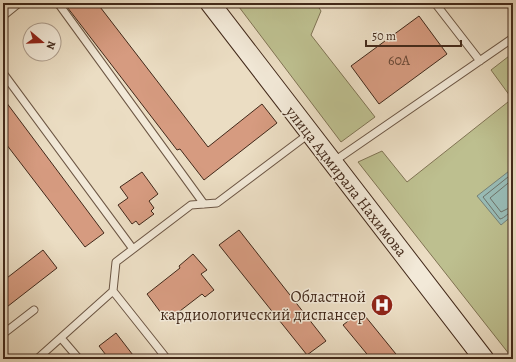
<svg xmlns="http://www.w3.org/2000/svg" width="516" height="362" viewBox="0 0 516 362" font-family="Alegreya,serif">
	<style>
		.green { fill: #bdbf8f; stroke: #807454 }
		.water { fill: #98bbb5; stroke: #768177 }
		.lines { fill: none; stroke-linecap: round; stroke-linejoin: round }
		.shore { stroke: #6d7268; stroke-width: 1 }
		.building { fill: #d69b80; stroke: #42291a }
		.lane-casing { stroke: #6c5644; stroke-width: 9 }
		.secondary-casing { stroke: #42291a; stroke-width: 21 }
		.lane { stroke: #f2e9d8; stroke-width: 7 }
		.secondary { stroke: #f2e9d8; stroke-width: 19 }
		.labels { text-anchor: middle; stroke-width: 3; stroke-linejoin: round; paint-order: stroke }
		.number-label { font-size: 14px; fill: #674634 }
		.street-label { font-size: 16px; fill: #42291a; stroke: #f2e9d8 }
		.poi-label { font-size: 16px; fill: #42291a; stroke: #f2e9d8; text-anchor: end }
	</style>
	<rect width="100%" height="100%" fill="#ebddc3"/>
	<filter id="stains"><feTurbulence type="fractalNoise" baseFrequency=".005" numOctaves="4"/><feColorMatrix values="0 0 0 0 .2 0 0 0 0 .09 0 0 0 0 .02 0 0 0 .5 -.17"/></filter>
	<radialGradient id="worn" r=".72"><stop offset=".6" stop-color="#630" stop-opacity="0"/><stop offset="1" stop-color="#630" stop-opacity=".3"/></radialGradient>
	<path class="green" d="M236 3H316L321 11 311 35 375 117 341 142Z
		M513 53V94L510 96 491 70Z
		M513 98V359L358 162 382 151 407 182Z"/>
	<path class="water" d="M513 168V215L501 225 477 196Z"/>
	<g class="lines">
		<path class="shore" d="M513 173 483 197 500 219C505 218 508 212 513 212
			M513 179 490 198 501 212 509 208 513 207"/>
	</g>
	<path class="building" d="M64 3H97L208 147 262 104 277 123 204 180 180 149 177 150Z
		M419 16 447 54 379 104 351 66Z
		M3 98 104 233 85 247 3 140Z
		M142 172 158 194 149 201 154 208 151 211 154 214 139 225 136 221 132 224 118 205 128 198 120 187Z
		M239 230 326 341 307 355 219 245Z
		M43 250 57 268 3 310V281Z
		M193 254 207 270 201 274 214 290 205 297 202 294 167 321 147 294 180 268 179 266Z
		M361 311 400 359H371L343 325Z
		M116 333 136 359H109L99 346Z"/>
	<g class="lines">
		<g class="lane-casing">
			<path id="lane" d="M58 3 204 204
				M435 3 480 61
				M3 16 19 3
				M3 73 133 249
				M333 162 513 38
				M113 291 167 359
				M3 334 34 310
				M61 338 79 359
				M37 359 113 291 116 262 191 205 217 203 310 133"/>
		</g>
		<g class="secondary-casing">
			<path id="secondary" d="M210 3 484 359"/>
		</g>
		<use href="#lane" class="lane"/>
		<use href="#secondary" class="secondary"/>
	</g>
	<defs>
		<g id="hospital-disc" transform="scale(1.15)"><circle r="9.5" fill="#8f2418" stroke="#f2e9d8"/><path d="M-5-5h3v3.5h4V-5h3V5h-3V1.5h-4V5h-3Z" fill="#fff"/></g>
	</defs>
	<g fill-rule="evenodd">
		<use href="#hospital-disc" x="382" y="305"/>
	</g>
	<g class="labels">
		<g class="number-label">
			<text x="399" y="65">60А</text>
		</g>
		<g class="street-label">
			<text transform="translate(347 181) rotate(52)" y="6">улица Адмирала Нахимова</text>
		</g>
		<g class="poi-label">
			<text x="366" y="302">Областной<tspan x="366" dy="18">кардиологический диспансер</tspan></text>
		</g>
	</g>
	<rect width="516" height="362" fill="none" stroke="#ebddc3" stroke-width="16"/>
	<rect x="4" y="4" width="508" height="354" fill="none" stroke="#42291a" stroke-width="2"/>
	<rect x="8" y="8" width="500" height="346" fill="none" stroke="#42291a"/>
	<g transform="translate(42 42) rotate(109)"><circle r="19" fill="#f2e9d8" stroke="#ac9c8c"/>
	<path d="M0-3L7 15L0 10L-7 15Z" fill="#8f2418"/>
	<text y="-6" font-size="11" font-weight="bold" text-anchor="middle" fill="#42291a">N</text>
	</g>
	<path d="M366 40v6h95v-6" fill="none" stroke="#42291a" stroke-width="2"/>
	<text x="372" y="40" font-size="12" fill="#42291a" stroke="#f2e9d8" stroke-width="3" paint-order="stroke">50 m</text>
	<rect width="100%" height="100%" filter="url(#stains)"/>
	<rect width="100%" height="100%" fill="url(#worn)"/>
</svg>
